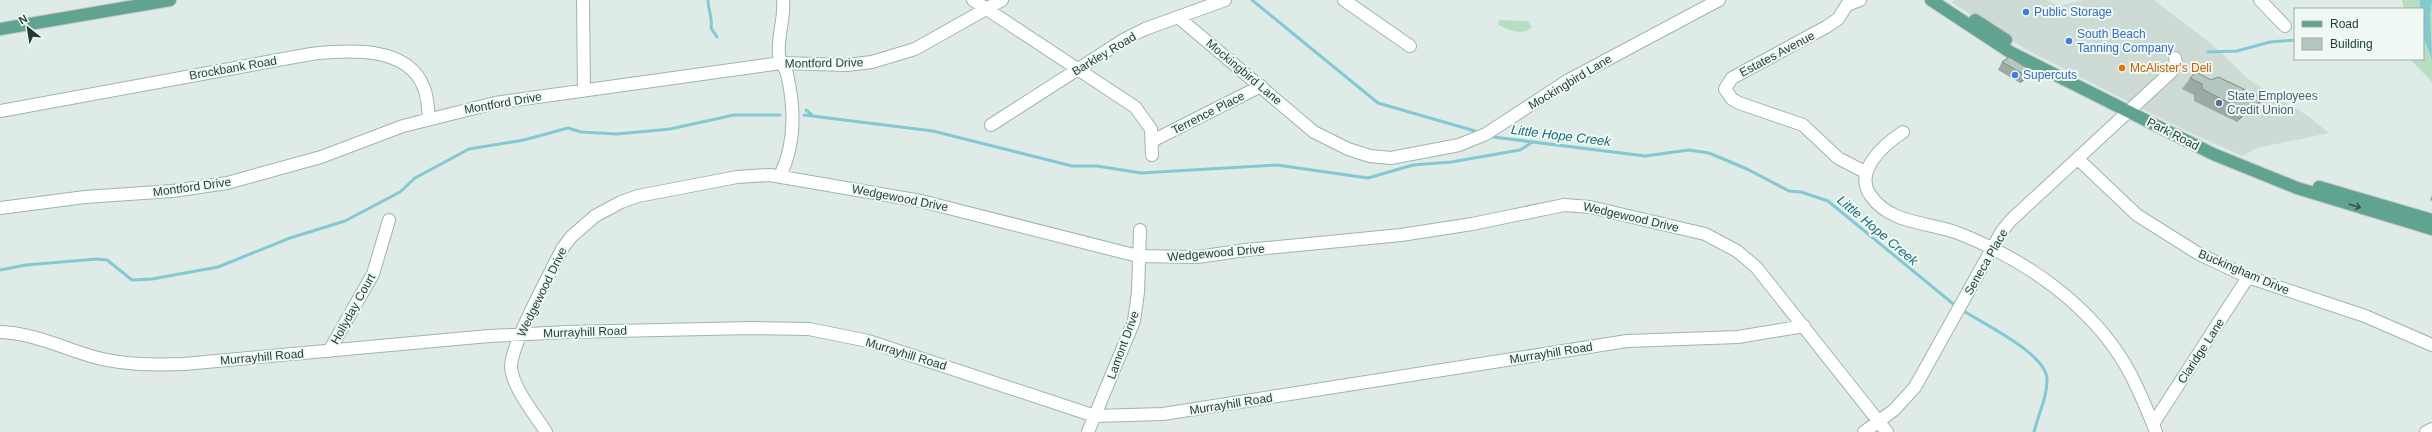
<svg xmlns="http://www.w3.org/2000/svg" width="2432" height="432" viewBox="0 0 2432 432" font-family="Helvetica,sans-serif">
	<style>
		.built { fill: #cddbd4 }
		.green { fill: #b6dec0 }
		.water { fill: #83c9d4 }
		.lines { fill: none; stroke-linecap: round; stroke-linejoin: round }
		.stream { stroke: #83c9d4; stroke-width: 3 }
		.minor-casing { stroke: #a2b3ad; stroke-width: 14 }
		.major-casing { stroke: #c0c8c6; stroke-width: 14 }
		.minor { stroke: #fff; stroke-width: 12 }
		.major { stroke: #61a391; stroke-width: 12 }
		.wall { fill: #9baaa3 }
		.shaded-wall { fill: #7e8b85 }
		.building { fill: #b4c6be; stroke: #7e8b85 }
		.oneway { stroke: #30564b }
		.shop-dot { fill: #3f7fe0; stroke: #eff8f3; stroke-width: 1.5 }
		.food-dot { fill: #e8710a; stroke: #eff8f3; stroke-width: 1.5 }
		.service-dot { fill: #5c6f8a; stroke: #eff8f3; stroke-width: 1.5 }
		.labels { text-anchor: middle; stroke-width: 4; stroke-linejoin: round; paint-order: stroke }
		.shop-label { font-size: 12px; fill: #366cbe; stroke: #eff8f3; text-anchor: start }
		.street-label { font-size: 12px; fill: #1f3c34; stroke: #eff8f3 }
		.food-label { font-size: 12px; fill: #c56008; stroke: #eff8f3; text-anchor: start }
		.service-label { font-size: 12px; fill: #4e5e75; stroke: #eff8f3; text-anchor: start }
		.water-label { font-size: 13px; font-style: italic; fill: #166b7b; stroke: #eff8f3 }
	</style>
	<rect width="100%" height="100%" fill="#dfebe6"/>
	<path class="built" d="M1956 0H2048L2059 6 2083 0H2154L2214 46 2248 79 2308 116 2329 133 2257 148 2242 156 2182 129 2027 50 1951 2Z"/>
	<path class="green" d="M2402 0H2432V82L2410 59H2423V9H2404Z
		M1500 20 1527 21 1532 26C1525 37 1508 30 1499 25L1498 22Z"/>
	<path class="water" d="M2420 0H2432L2430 16 2432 59 2423 36V9H2420Z"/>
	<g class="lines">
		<path class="stream" d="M708 0C708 11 713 17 711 28L717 37
			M1252 0 1378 103 1475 131
			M2208 52 2237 51 2270 42 2295 40
			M806 110 812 115
			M804 115 933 131 1072 166H1097L1141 173 1277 165 1368 178 1413 165 1451 162 1520 150 1531 143
			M1493 137 1645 156 1689 150 1709 153 1747 169 1789 191 1801 192 1828 201 1957 307
			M0 270 26 265 97 259 107 260 132 280 152 279 218 267 290 238 345 221 400 192 415 178 469 149 524 140 568 128 581 132 617 134 670 129 734 115H780
			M1962 310C1982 323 2045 353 2047 378 2048 395 2038 415 2034 432"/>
		<g class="minor-casing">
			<path id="minor" d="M583 0 584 90
				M973 0 1135 107 1151 129 1152 155
				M1344 0 1410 46
				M1850 0 1838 19 1826 27 1732 78 1725 89 1732 99 1739 103 1803 125 1838 158 1865 172
				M2260 0 2285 26
				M1847 5 1860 0
				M1178 17 1314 132 1348 149 1370 156 1391 158 1459 145 1486 134 1567 81 1719 0
				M0 111 311 54C348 50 408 45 424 88 428 98 428 109 429 119
				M991 125 1125 39 1145 29 1225 0
				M1903 132C1883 145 1853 172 1871 196 1890 224 1929 222 1958 233 2024 259 2090 304 2126 366 2138 387 2147 409 2156 432
				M1154 140 1261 86
				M2078 159 2137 215 2199 254 2248 277 2365 316 2432 345
				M780 176C795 145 795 108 787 74 785 67 780 62 779 55 777 36 785 19 783 0
				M0 208 85 197 173 191 227 183 321 157 403 126 495 103 781 63 847 65 872 62 915 49 1002 0
				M0 332C35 333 64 349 98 358 126 365 155 365 184 364L489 336 567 332 752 328 809 329 868 341 1095 416 1163 414 1627 341 1738 337 1804 326
				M329 351 373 274 389 220
				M2153 424 2248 277
				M546 432C536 416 512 387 511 367 511 344 550 274 562 249L571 237 595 216 621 202 638 196 737 177 770 175 921 201 1138 256 1197 257 1246 250 1401 235 1472 224 1564 205 1590 207 1705 234 1737 251 1756 267 1887 432
				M1088 432 1134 321 1138 292 1140 230
				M1864 432 1894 410 1915 387 2002 231 2011 220 2171 72 2176 63 2175 58
				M2426 432 2432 429"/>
		</g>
		<g class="major-casing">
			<path id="major" d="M1931 0 2010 52 2213 154 2297 188 2432 229
				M1975 20 2006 40
				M0 29 170 0
				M2319 187 2432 220"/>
		</g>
		<use href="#minor" class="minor"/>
		<use href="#major" class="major"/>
	</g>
	<path class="wall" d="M2002 62 2031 70 2027 78 2020 83 1998 70Z
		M2190 78 2211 80 2263 98 2255 110 2249 116 2245 114 2237 122 2194 101V95L2182 89Z
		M2432 195V201L2430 200Z"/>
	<path class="shaded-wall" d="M2031 70 2027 78 2020 83 2025 75Z
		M2263 98 2255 110 2249 116 2257 104Z
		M2254 103 2245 114 2237 122 2245 111Z"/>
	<path class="building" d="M2009 57 2031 70 2025 75 2002 62Z
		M2196 72 2211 80 2218 77 2263 98 2257 104 2254 103 2245 111 2202 89V84L2190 78Z"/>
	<defs><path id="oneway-shaft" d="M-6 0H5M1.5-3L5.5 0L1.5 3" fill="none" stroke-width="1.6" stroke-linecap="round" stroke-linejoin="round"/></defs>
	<use class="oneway" href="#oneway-shaft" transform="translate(2355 206) rotate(17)"/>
	<g class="shop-dot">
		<circle cx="2026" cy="12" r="4"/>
		<circle cx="2069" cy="41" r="4"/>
		<circle cx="2015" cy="75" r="4"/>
	</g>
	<circle class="food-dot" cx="2122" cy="68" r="4"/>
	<circle class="service-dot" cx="2219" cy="103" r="4"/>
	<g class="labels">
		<g class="shop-label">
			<text x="2034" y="16">Public Storage</text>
			<text x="2077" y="38">South Beach<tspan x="2077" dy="14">Tanning Company</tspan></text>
			<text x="2023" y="79">Supercuts</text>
		</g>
		<g class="street-label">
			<text transform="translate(1104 54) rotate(-31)" y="4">Barkley Road</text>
			<text transform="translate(1777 54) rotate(-28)" y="4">Estates Avenue</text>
			<text transform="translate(824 63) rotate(-1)" y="4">Montford Drive</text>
			<text transform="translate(233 68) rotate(-10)" y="4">Brockbank Road</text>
			<text transform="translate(1244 72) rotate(40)" y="4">Mockingbird Lane</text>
			<text transform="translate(1570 82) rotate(-31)" y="4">Mockingbird Lane</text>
			<text transform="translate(503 103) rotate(-10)" y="4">Montford Drive</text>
			<text transform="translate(1208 113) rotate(-27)" y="4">Terrence Place</text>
			<text transform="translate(2173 134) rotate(27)" y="4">Park Road</text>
			<text transform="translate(192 187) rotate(-8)" y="4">Montford Drive</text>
			<text transform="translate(900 198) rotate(11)" y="4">Wedgewood Drive</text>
			<text transform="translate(1631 217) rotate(13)" y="4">Wedgewood Drive</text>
			<text transform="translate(1216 253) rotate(-5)" y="4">Wedgewood Drive</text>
			<text transform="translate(1986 262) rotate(-60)" y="4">Seneca Place</text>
			<text transform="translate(2244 272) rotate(23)" y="4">Buckingham Drive</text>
			<text transform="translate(542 292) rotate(-64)" y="4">Wedgewood Drive</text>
			<text transform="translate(353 309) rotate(-61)" y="4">Hollyday Court</text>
			<text transform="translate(585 332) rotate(-2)" y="4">Murrayhill Road</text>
			<text transform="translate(1123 345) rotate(-70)" y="4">Lamont Drive</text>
			<text transform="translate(2201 351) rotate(-57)" y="4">Claridge Lane</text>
			<text transform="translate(1551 353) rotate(-9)" y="4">Murrayhill Road</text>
			<text transform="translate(906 354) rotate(17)" y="4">Murrayhill Road</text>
			<text transform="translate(262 357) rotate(-5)" y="4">Murrayhill Road</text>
			<text transform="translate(1231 404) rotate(-9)" y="4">Murrayhill Road</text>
		</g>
		<g class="food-label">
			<text x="2130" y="72">McAlister's Deli</text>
		</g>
		<g class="service-label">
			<text x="2227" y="100">State Employees<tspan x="2227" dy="14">Credit Union</tspan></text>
		</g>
		<g class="water-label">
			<text transform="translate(1561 135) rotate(7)" y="5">Little Hope Creek</text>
			<text transform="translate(1878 230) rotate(40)" y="5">Little Hope Creek</text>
		</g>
	</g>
	<rect x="2294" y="8" width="130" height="52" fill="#eff8f3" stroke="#9cada7"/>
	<rect x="2302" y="21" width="20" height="6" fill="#61a391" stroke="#9cada7"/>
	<text x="2330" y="28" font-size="12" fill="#1f3c34">Road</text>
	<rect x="2302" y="38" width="20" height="12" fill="#b4c6be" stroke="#9cada7"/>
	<text x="2330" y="48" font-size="12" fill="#1f3c34">Building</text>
	<g transform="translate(28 28) rotate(330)" stroke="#eff8f3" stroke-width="3" paint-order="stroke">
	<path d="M0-3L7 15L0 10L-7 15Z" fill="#1f3c34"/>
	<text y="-6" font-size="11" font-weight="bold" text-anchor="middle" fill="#1f3c34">N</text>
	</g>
</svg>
